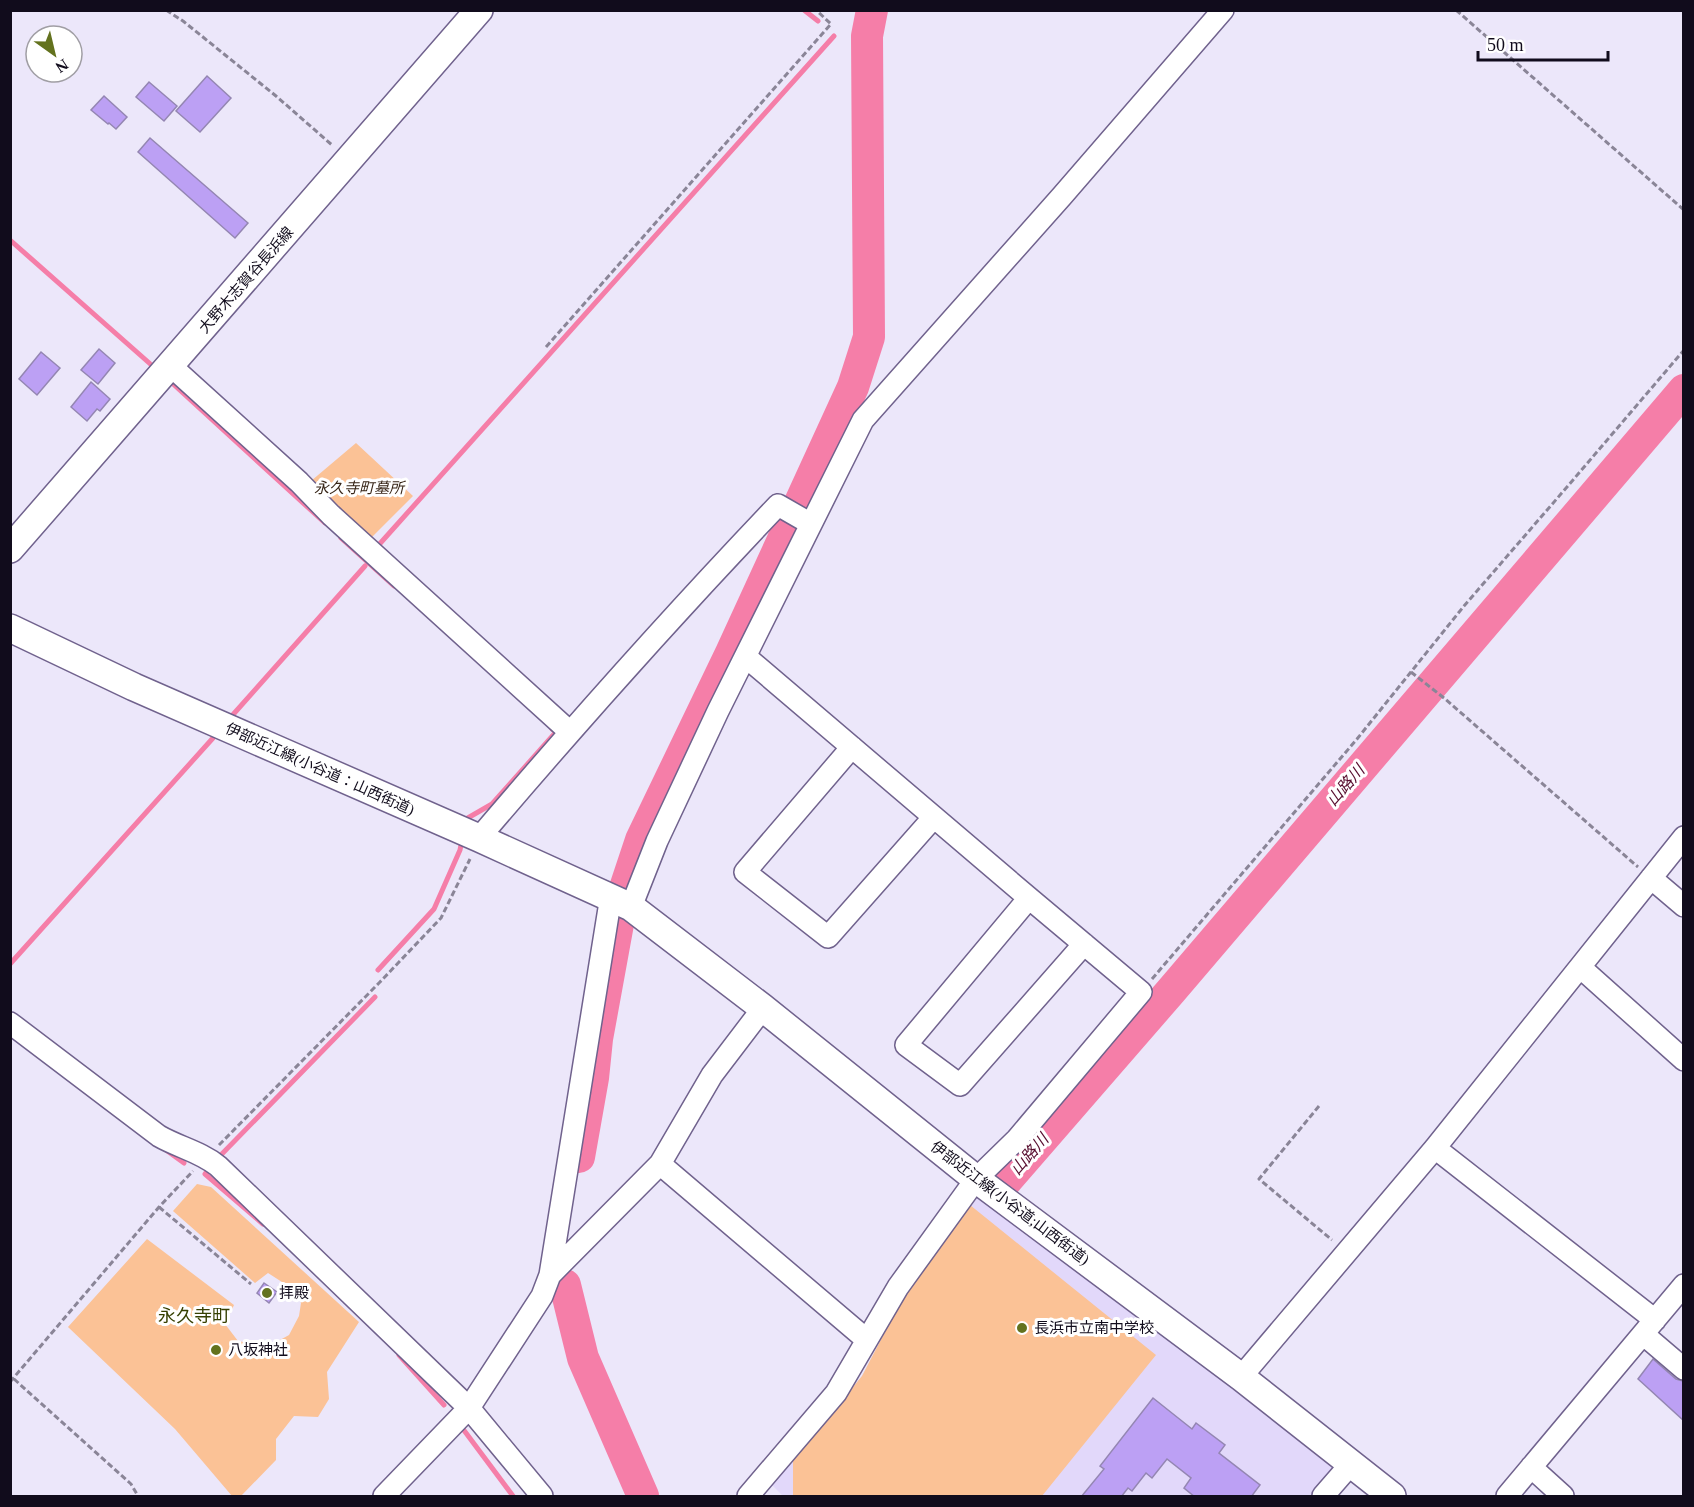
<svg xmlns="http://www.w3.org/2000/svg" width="1694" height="1507" viewBox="0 0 1694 1507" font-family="'Times New Roman','Noto Sans JP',serif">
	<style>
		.built { fill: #e2d8fa }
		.green { fill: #fbc296 }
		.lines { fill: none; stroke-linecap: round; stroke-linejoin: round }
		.stream { stroke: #f57ea8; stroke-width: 5 }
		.river { stroke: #f57ea8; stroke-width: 32 }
		.building { fill: #bca0f4; stroke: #9486b2; stroke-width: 1.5 }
		.minor-casing { stroke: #70628d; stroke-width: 24 }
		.major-casing { stroke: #70628d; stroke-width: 30 }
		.path { stroke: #8a8597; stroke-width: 3; stroke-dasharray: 6 3; stroke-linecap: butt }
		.minor { stroke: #fff; stroke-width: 21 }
		.major { stroke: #fff; stroke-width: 27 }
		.poi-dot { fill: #63721e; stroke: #fff; stroke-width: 2 }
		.labels { text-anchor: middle; stroke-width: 6; stroke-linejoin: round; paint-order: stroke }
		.street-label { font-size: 15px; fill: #110c1c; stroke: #fff }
		.park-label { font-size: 15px; font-style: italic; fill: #372517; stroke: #fff }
		.poi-label { font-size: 15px; fill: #110c1c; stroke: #fff; text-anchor: start }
		.water-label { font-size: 16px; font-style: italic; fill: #580e2f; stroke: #fff }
		.quarter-label { font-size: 18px; fill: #364002; stroke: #fff }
	</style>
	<rect width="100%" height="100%" fill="#ece7fa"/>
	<path class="built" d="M978 1189 1349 1477 1332 1496H783L771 1484 862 1376 912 1280Z"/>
	<path class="green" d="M356 443 413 496 369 540 311 481Z
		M197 1184 211 1187 359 1322 327 1372 329 1399 318 1417 294 1416 276 1439V1460L241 1496H232L175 1429 68 1327 147 1239 234 1305 225 1324 238 1341 264 1346 271 1345 289 1335 299 1316 301 1303 296 1291 268 1273 255 1283 173 1211Z
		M970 1205 1156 1355 1042 1496H793V1460L862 1376 912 1280Z"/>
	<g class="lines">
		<path class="stream" d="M804 10 818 21
			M10 240 156 369
			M171 382 325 523
			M341 538 394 586
			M376 548 834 36
			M230 718 365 566
			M466 823V819L492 804 556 732 552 729
			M10 964 213 738
			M378 970 434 909 460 850 462 840
			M166 1150 184 1163
			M217 1159 375 997
			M211 1166 205 1174 263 1224
			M399 1355 444 1405
			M463 1429 513 1496"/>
		<path class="river" d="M579 1157 593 1078 597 1039 624 891 641 840 731 653 853 387 869 337 867 36 872 10
			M1006 1181 1171 991 1684 390
			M565 1285 583 1358 643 1496"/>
	</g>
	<path class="building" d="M207 76 231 98 200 132 176 111Z
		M149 82 177 106 164 121 136 97Z
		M104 96 127 117 116 129 109 123 108 124 91 110Z
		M150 138 248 223 235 238 138 152Z
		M99 349 115 363 98 384 81 370Z
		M41 352 60 368 37 395 19 379Z
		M91 382 110 399 100 411 97 409 87 421 71 407Z
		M264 1283 277 1292 269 1303 257 1293Z
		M1653 1359 1676 1379 1683 1381V1420L1638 1379Z
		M1153 1398 1192 1429 1196 1423 1225 1445 1219 1453 1260 1485 1251 1497H1195L1184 1488 1191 1478 1167 1459 1152 1478 1146 1473 1132 1491 1128 1488 1121 1497H1081L1104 1469 1100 1466Z"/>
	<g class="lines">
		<g class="minor-casing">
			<path id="minor" d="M171 366 299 482 331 515 570 732
				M746 657 1029 898 1141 992 1017 1139 976 1179 898 1287 836 1393 748 1496
				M852 747 745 872 828 937 934 817
				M479 838C576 724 675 613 778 505L811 524
				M1651 878 1684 906
				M1029 898 906 1045 960 1085 1084 944
				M631 907 657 841 718 711 863 420 1062 196 1223 10
				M1580 967 1684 1060
				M10 1023 159 1136C178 1147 201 1152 218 1166L469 1408 542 1496
				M1435 1148 1655 1320
				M660 1164 867 1340
				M550 1275 611 896
				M1643 1334 1684 1369
				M1241 1377 1435 1148 1684 837
				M1531 1467 1563 1496
				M384 1496 469 1408 542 1296 550 1275 660 1164 712 1075 763 1008
				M1323 1496 1350 1465
				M1507 1496 1684 1285"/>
		</g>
		<g class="major-casing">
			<path id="major" d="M10 549 479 10
				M10 628 134 687 479 838 631 907 763 1008 976 1179 1241 1377 1392 1496"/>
		</g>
		<path class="path" d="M166 10 183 21 276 96 332 145
			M1456 10 1684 210
			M546 347 831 24 816 10
			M1411 672 1444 698 1638 867
			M1152 979 1357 739 1464 606 1567 487 1684 350
			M1319 1106 1259 1179 1332 1240
			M219 1145 379 983 441 918 470 859
			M159 1207 251 1284
			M14 1379 131 1484 138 1496
			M10 1382 159 1207 193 1171"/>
		<use href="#minor" class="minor"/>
		<use href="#major" class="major"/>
	</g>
	<g class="poi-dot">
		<circle cx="267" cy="1293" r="6"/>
		<circle cx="1022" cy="1328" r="6"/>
		<circle cx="216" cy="1350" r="6"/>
	</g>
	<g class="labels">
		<g class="street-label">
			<text transform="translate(246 280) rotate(-49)" y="5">大野木志賀谷長浜線</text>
			<text transform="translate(320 769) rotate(24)" y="5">伊部近江線(小谷道：山西街道)</text>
			<text transform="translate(1010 1203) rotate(37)" y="5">伊部近江線(小谷道;山西街道)</text>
		</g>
		<g class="park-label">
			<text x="359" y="493">永久寺町墓所</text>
		</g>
		<g class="poi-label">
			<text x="279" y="1298">拝殿</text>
			<text x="1034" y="1333">長浜市立南中学校</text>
			<text x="228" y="1355">八坂神社</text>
		</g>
		<g class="water-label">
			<text transform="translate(1345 785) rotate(-49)" y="6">山路川</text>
			<text transform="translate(1029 1154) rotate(-49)" y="6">山路川</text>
		</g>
		<g class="quarter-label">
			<text x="194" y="1322">永久寺町</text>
		</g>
	</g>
	<rect width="1694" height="1507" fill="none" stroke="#110c1c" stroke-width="24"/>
	<g transform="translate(54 54) rotate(146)"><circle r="28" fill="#ffffff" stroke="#a09ea4" stroke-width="1.5"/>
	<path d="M0-4.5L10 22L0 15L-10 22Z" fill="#63721e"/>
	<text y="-9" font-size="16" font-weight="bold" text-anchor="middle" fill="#110c1c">N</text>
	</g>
	<path d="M1478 51v9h130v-9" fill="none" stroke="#110c1c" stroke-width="3"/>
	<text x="1487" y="51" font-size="18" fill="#110c1c" stroke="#ffffff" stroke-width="4.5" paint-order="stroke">50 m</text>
</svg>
